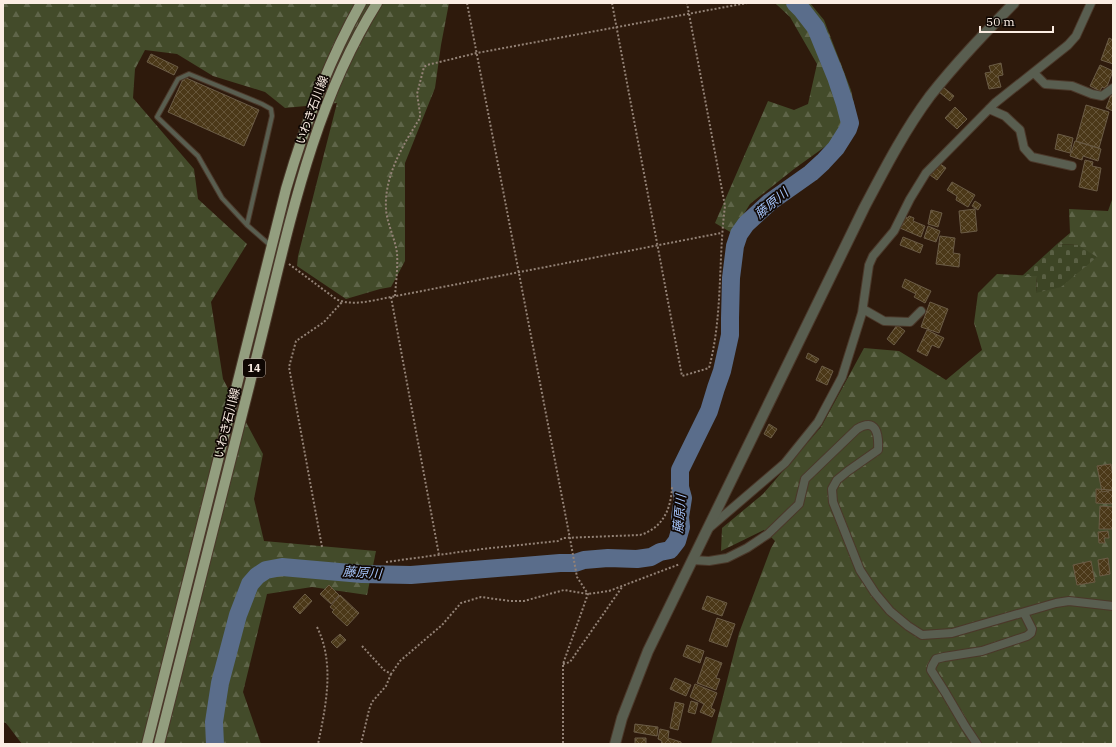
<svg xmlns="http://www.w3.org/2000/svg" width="1116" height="747" viewBox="0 0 1116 747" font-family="'IBM Plex Serif','Noto Sans JP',serif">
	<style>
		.forest { fill: url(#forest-firs) }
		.cemetery { fill: url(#cemetery-stones) }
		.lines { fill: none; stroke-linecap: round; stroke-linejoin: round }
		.river { stroke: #5a6d8b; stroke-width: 18 }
		.building { fill: url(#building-cross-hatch); stroke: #6b5c46 }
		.service-casing { stroke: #4b382a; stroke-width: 6 }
		.minor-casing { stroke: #4b382a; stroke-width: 10 }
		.tertiary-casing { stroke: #4b382a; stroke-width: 12 }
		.primary-casing { stroke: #4b382a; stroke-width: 12 }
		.path { stroke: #938276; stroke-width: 2; stroke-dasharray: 2 2; stroke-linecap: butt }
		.service { stroke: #595e50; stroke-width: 4 }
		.minor { stroke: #595e50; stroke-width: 8 }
		.tertiary { stroke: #595e50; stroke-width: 10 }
		.primary { stroke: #939e7f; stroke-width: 10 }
		.labels { text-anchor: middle; stroke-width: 3.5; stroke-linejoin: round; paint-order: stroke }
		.shield { fill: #0f0703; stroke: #b4a8a0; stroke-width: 1 }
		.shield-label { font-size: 11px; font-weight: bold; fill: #fbede3 }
		.street-label { font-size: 12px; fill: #fbede3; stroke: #0f0703 }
		.water-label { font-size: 13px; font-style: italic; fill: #a3c2f8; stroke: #0f0703 }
	</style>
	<defs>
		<pattern id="forest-firs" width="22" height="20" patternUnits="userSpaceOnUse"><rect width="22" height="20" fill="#434b2a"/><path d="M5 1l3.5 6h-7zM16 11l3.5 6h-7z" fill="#5f6549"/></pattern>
		<pattern id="cemetery-stones" width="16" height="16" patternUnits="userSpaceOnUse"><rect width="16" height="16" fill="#3d4525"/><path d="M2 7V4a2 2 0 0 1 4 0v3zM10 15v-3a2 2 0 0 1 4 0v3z" fill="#5a6044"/></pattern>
		<pattern id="building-cross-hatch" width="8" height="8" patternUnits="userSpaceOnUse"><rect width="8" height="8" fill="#4b3818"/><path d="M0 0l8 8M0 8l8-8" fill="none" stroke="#665539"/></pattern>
	</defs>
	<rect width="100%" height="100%" fill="#2e1a0c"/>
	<path class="forest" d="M3 3H449L441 45 435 88 405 163V261L391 287 380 289 346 299 297 266 298 256 337 103 285 108 265 92 213 76 177 54 145 50 135 69 133 98 194 169 198 199 247 244 211 302 223 379 263 454 254 499 264 541 376 551 367 595 312 587 267 594 243 692 261 744H22L6 723 3 722Z
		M775 3H810L824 20 851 90 858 123 794 169 750 204 732 233 715 223 768 101 794 110 808 104 817 64 790 17Z
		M1113 197V744H711L739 633 771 548 775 541 764 530 721 551 722 528 763 494 821 427 864 348 899 351 946 380 982 350 974 323 978 293 997 274 1037 276 1036 292 1078 245 1057 244 1070 233 1069 209 1108 211Z"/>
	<path class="cemetery" d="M1057 244 1078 245 1097 257 1061 287 1036 293 1037 276H1022Z"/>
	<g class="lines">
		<path class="river" d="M215 744 214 722 220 683 238 615 250 584 257 576 266 570 282 567 362 574 411 575 560 563H575L584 560 608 558 637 559 651 557 660 552 670 550 677 541 681 527 680 517 683 498 680 487V470L709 411 716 388 722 371 730 335V318L731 278 735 246 739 234 746 224 770 202 811 173 823 162 836 148 848 129 850 123 845 104 836 77 816 28 802 10 795 3"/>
	</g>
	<path class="building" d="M1109 38 1113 40V64L1101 60Z
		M151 54 178 67 174 75 147 62Z
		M1001 63 1003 75 998 76 1001 87 989 89 985 73 991 72 989 66Z
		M1100 65 1113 71 1106 89 1102 87 1100 91 1090 86Z
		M184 77 259 110 244 146 168 112Z
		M943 87 954 96 950 101 939 92Z
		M1111 95 1113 96V111L1106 108Z
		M1086 105 1109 112 1099 148 1076 141Z
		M955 107 967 119 957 129 945 118Z
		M1058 134 1073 138 1070 153 1055 149Z
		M1075 141 1101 149 1098 161 1083 156 1082 160 1070 156Z
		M1085 160 1093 162 1092 166 1101 168 1097 191 1079 187Z
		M939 163 946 168 937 180 930 175Z
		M952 182 975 195 968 207 956 200 957 196 947 190Z
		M975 201 981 205 978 210 972 206Z
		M975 209 977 231 961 233 959 211Z
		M931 210 942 213 938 227 928 224Z
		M909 216 914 218 913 221 925 226 921 237 900 228 904 217 908 218Z
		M928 226 940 231 936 242 924 238Z
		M940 236 955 238 953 253 960 254 959 267 936 264Z
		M903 237 923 245 920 253 900 245Z
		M905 279 931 291 925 303 914 297 916 294 902 287Z
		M930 302 948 309 939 333 921 327Z
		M897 325 905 331 894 345 887 339Z
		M927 330 944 338 939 348 932 345 927 356 917 351Z
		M808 353 819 359 816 363 806 358Z
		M822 366 833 371 827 385 816 380Z
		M769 424 777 429 771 438 764 434Z
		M1111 464 1113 477V490L1102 492 1097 466Z
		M1096 489 1113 490V504L1096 503Z
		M1100 506 1113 507V529H1099Z
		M1108 531 1109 538H1104L1105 543H1099L1098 532Z
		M1108 558 1110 574 1100 576 1098 560Z
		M1091 561 1095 582 1077 585 1073 565Z
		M329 585 339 595 331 604 320 594Z
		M305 594 312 601 300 614 293 607Z
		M340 595 359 613 347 626 332 612 334 610 330 607Z
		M707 596 727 603 722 616 702 609Z
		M717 618 735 624 727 647 709 641Z
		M340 634 346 640 337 648 331 642Z
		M687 645 704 651 700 663 683 656Z
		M706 657 722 663 716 678 720 679 716 690 697 683Z
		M675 678 691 685 686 696 670 689Z
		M695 684 717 693 711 708 715 710 712 717 700 712 704 704 690 697Z
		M691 701 698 703 695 714 688 712Z
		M675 702 684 704 678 730 670 728Z
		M635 724 658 727 657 736 634 732Z
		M660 729 669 731 668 738 681 742V744H661L662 741 658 739Z
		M635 738H646V744H635Z"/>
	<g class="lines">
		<g class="service-casing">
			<path id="service" d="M247 225 272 116 271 109 262 104 189 74 178 79 157 117 198 156 222 198 247 225 271 246"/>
		</g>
		<g class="minor-casing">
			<path id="minor" d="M1034 73 1045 84 1072 86 1092 94 1102 96 1113 88
				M989 109 1005 116 1020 130 1024 148 1032 157 1072 166
				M863 309 884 321 910 322 921 311
				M708 529 785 463 818 422 842 377 862 313 869 265 873 256 894 231 910 199 926 173 995 103 1068 45 1076 36 1091 3
				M692 560 709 561 727 558 747 548 768 534 799 504 805 479 857 429C876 417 879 434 878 450L848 471 837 480 832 489 833 502 860 570 875 593 890 611 908 626 922 635 952 633 1056 603 1069 601 1113 606
				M977 744 965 726 945 692 931 670 932 666 936 659 944 657 982 651 1027 636 1031 633 1032 629 1024 613"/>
		</g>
		<g class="tertiary-casing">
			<path id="tertiary" d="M615 744 622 718 648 651 864 208C884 170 904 131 930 96 956 63 985 33 1014 3"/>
		</g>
		<g class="primary-casing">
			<path id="primary" d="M147 744 286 189C305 124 328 62 361 3
				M159 744C192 613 225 482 258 351 288 232 311 108 377 3"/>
		</g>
		<path class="path" d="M467 3 571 544 577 577 588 594 563 664V744
			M612 3 682 376 709 368C723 316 718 260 725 206L687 3
			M289 264 336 299C352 307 374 300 391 297L721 233
			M395 296C396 282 398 267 397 253 395 238 387 224 386 209 384 176 403 145 420 118V113L417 94 424 67 427 65 477 53 747 3
			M391 297 439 555
			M322 547 289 367 296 341 324 322 342 302
			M386 562 482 549 558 541 563 538 640 535C663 528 671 509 672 487
			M317 627C335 663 326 706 318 744
			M362 646 384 670 391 674 400 661 442 625 461 603 481 597 510 601H524L564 590 588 594 609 591 680 564
			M563 664 570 662 622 587
			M361 744 369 710 372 702 386 686 391 674"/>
		<use href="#service" class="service"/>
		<use href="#minor" class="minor"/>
		<use href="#tertiary" class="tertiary"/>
		<use href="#primary" class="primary"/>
	</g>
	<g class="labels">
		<rect class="shield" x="243" y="359" width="22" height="18" rx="3"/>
		<g class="shield-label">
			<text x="254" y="372">14</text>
		</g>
		<g class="street-label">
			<text transform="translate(312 110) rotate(-70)" y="4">いわき石川線</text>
			<text transform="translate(227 423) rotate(-76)" y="4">いわき石川線</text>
		</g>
		<g class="water-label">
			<text transform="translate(771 203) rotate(-40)" y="5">藤原川</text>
			<text transform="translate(679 514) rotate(-85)" y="5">藤原川</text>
			<text transform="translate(362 572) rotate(4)" y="5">藤原川</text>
		</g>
	</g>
	<rect width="1116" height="747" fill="none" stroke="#fbede3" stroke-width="8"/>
	<path d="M980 26v6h73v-6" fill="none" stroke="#fbede3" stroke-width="2"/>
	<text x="986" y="26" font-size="12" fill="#fbede3" stroke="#0f0703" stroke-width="3" paint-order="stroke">50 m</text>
</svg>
